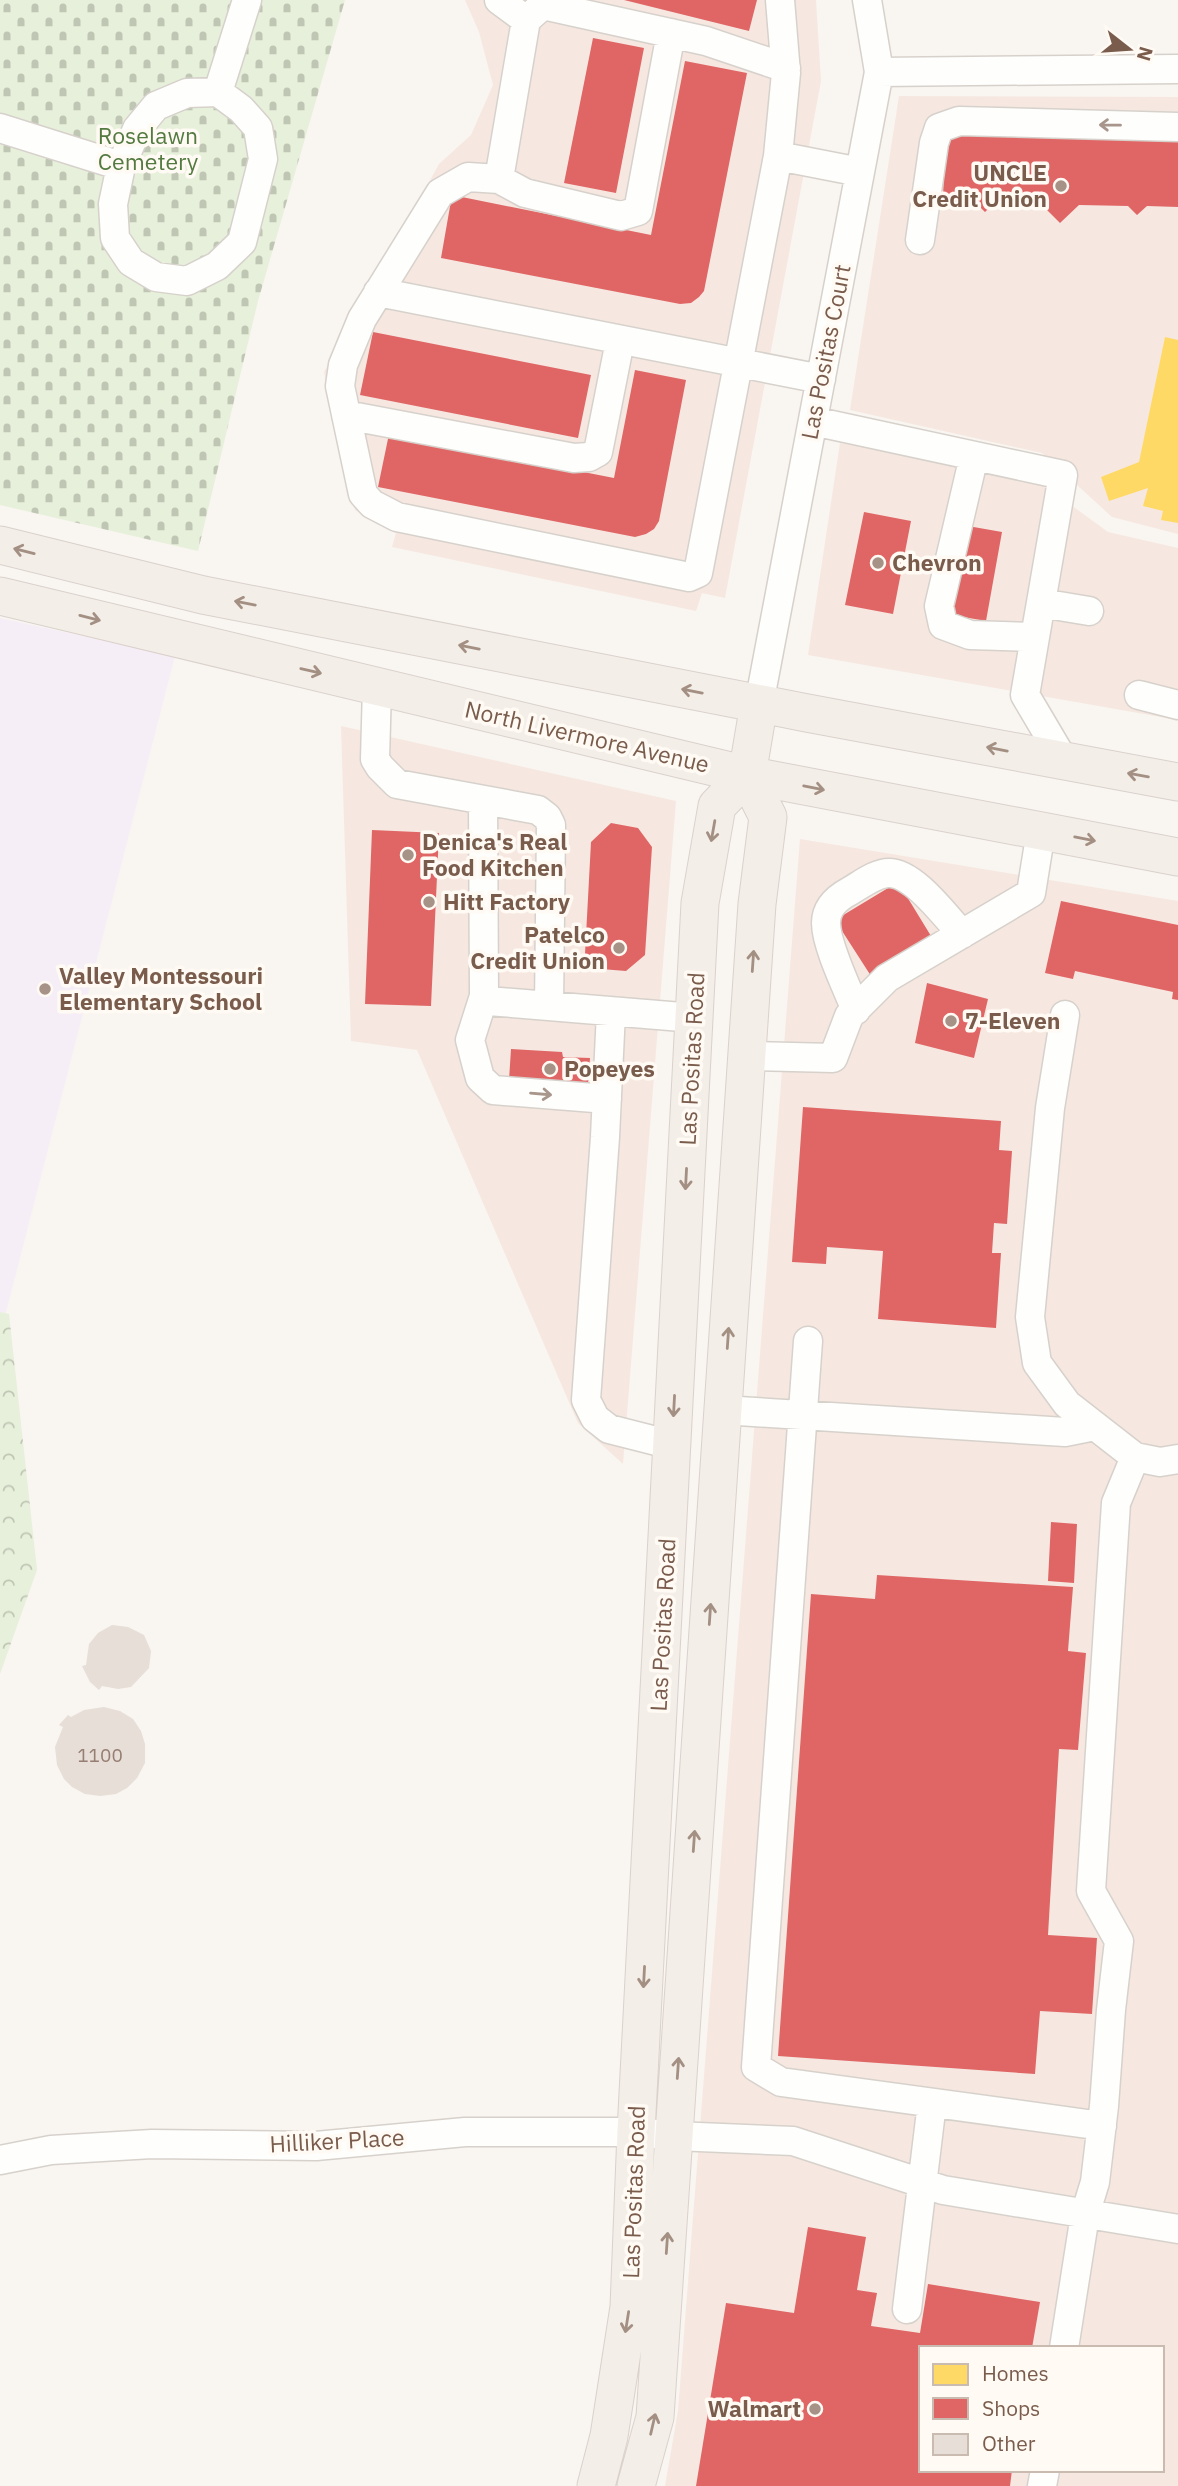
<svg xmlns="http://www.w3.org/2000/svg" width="1178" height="2486" viewBox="0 0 1178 2486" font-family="'IBM Plex Sans',sans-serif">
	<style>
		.commercial { fill: #f6e8e1; fill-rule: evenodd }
		.education { fill: #f6eef6 }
		.cemetery { fill: url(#cemetery-stones) }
		.park { fill: url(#park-crowns) }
		.homes { fill: #ffd966 }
		.shops { fill: #e06666 }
		.building { fill: #e6ded7 }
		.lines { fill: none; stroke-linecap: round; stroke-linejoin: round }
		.minor-casing { stroke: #d7d1cb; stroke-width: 31 }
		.major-casing { stroke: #dad1cc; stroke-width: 39 }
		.minor { stroke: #fefefd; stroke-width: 28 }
		.major { stroke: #f3eee8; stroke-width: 37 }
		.oneway { stroke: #a8958b }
		.oneway2 { stroke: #a48f83 }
		.poi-dot { fill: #a69286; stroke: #fffaf3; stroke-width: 2.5 }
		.labels { text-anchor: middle; stroke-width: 7; stroke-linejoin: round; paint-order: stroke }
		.number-label { font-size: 19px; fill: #977e72 }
		.park-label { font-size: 23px; fill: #537a41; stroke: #fffaf3 }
		.poi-label { font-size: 23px; font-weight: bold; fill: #7a5c4d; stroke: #fffaf3; text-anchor: start }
		.street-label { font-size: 23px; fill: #7a5c4d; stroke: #fffaf3 }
	</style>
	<defs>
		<pattern id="cemetery-stones" width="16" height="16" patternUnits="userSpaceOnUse" patternTransform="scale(1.75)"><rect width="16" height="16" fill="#e7f0db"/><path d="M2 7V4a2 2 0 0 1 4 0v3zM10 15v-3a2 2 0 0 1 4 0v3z" fill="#c0c6b4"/></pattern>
		<pattern id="park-crowns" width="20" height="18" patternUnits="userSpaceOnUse" patternTransform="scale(1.75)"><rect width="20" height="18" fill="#e7f0db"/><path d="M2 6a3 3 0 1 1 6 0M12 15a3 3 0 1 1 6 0" fill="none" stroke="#c0c6b4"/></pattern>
	</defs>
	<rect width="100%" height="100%" fill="#f9f5f0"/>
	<path class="commercial" d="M465 0H816L821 81 725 598 702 593 696 611 392 547 396 533 355 510 324 372 439 164 471 135 493 85 479 32Z
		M899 96 1178 97V534L1112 517 1042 453 850 410Z
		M840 443 1030 475 1108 532 1178 548V720L808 655Z
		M341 726 676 801 623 1464 578 1423 417 1050 351 1041Z
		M800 839 1178 901V2486H665L678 2411ZM921 2348H1162V2470H921Z"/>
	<path class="education" d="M0 618 175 656 3 1324 0 1323Z"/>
	<path class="cemetery" d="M0 0H345L258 301 198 551 0 505Z"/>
	<path class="park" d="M0 1312 9 1314 37 1570 0 1674Z"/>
	<path class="homes" d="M1165 337 1178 340V523L1161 520 1163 511 1143 506 1148 488 1109 501 1101 477 1139 462Z"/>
	<path class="shops" d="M624 0H757L749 31Z
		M593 38 644 48 616 193 564 183Z
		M685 61 747 73 704 291 699 297 691 303 680 304 441 258 452 195 651 235Z
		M945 117 1178 122V207L1147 206 1137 215 1128 206 1079 205 1060 223 1041 204 994 203 985 212 975 202H943Z
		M373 332 591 375 578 438 360 395Z
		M635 370 686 380 659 521 654 529 646 534 635 537 378 487 389 434 614 478Z
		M864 512 911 521 893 614 845 605Z
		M968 526 1002 532 986 621 952 615Z
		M611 823 638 828 652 847 645 955 626 971 601 969 585 954 591 842Z
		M372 830 439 833 431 1006 365 1004Z
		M898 882 931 936 871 976 835 920Z
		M1061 901 1178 925V1000L1172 999 1173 992 1075 971 1073 979 1045 973Z
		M927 983 988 999 974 1058 915 1043Z
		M511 1049 562 1052 563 1057 590 1058 588 1084 509 1080Z
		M803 1107 1001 1121 999 1150 1012 1151 1007 1224 994 1223 992 1253H1001L996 1328 878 1319 883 1251 827 1247 826 1264 792 1262Z
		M1051 1522 1077 1524 1074 1583 1048 1581Z
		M877 1575 1073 1587 1068 1651 1086 1653 1078 1750 1059 1749 1048 1935 1097 1938 1092 2014 1040 2011 1035 2074 778 2056 811 1594 875 1599Z
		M808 2227 866 2237 857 2290 877 2293 871 2326 920 2333 928 2284 1040 2302 1032 2348H921V2470H1012L1010 2486H696L726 2303 794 2313Z"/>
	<path class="building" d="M112 1625 128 1627 144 1635 151 1651 149 1668 131 1687 118 1689 102 1686 99 1690 90 1682 82 1666 86 1665 89 1644 98 1633Z
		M104 1707 120 1711 133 1719 141 1731 145 1744V1763L137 1778 127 1788 116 1794 100 1796 85 1794 72 1787 64 1779 57 1765 55 1747 63 1727 59 1725 68 1715 71 1717 84 1710Z"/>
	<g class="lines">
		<g class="minor-casing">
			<path id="minor" d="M499 0 526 20
				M671 33 638 211 621 216 525 193 499 179 468 177 440 193 362 319 343 365 340 386 363 494 372 504 397 517 689 577 698 573 778 156 786 73 780 0
				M879 72 1178 69
				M218 92 241 109 258 128 263 159 242 242 217 266 187 281 156 277 131 262 115 238 113 204 121 166 137 129 156 106 187 93Z
				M218 92 247 0
				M0 128 121 166
				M778 156 860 172
				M499 179 526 20 543 5 706 41 786 68
				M920 240 934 143 939 128 959 121 1178 127
				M378 292 821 379
				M346 415 574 458 589 457 598 452 620 341
				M813 421 1063 475 1025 695 1064 761
				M974 456 939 606 943 625 970 635 1035 637
				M1041 603 1089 611
				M377 687 375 759 380 767 397 784 538 810 547 817 551 825 549 1006
				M1139 695 1178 705
				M759 704 879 72 867 0
				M483 800 484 996 488 1001 694 1018
				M484 996 470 1040 480 1078 493 1090 607 1099
				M856 1010C847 988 826 945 826 923 826 907 837 898 850 891 862 884 876 873 889 873 914 873 945 916 962 934
				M611 1012 605 1137 586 1400 595 1418 609 1429 672 1445
				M1065 1015 1050 1108 1030 1317 1037 1363 1067 1404 1135 1457
				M747 1056 833 1058 849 1016 887 978 1031 893 1041 831
				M808 1341 756 2067 781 2082 1102 2126
				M723 1410 1065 1432 1095 1426
				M0 2160 51 2150 152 2144 316 2146 465 2132H636L675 2136 793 2141 943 2190 1178 2229
				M907 2309 932 2103
				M1064 2348 1085 2215 1095 2182 1104 2106 1111 2010 1119 1941 1091 1891 1116 1503 1135 1457 1160 1462 1178 1459
				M1042 2486 1045 2470"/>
		</g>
		<g class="major-casing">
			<path id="major" d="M0 545 203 595 807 713 1178 782
				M0 596 747 775 1178 857
				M596 2486 609 2436 629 2307 636 2132 700 903 717 806 747 775 759 704
				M636 2486 655 2417 757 904 768 817 747 775"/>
		</g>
		<use href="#minor" class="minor"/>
		<use href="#major" class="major"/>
	</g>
	<defs><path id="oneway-shaft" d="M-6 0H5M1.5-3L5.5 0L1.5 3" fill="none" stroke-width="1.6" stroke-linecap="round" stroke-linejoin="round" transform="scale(1.75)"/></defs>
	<g class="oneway">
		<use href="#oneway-shaft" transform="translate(1110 125) rotate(-179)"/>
		<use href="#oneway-shaft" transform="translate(541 1094) rotate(5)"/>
	</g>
	<g class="oneway2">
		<use href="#oneway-shaft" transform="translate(24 551) rotate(-166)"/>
		<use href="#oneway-shaft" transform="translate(245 603) rotate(-169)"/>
		<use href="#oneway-shaft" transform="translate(90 618) rotate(14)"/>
		<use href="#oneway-shaft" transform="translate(469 647) rotate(-169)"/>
		<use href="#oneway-shaft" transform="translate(311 671) rotate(13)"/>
		<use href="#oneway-shaft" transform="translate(692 691) rotate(-169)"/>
		<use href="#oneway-shaft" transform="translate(997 749) rotate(-169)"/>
		<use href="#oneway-shaft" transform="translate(1138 775) rotate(-170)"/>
		<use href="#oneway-shaft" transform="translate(814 788) rotate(11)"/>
		<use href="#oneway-shaft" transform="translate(713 831) rotate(100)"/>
		<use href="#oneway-shaft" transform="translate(1085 839) rotate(11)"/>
		<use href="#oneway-shaft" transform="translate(753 961) rotate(-86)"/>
		<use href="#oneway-shaft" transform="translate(686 1179) rotate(93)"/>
		<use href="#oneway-shaft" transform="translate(728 1338) rotate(-86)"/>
		<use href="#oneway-shaft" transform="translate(674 1406) rotate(93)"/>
		<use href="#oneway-shaft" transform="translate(710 1614) rotate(-86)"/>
		<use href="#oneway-shaft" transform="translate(694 1841) rotate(-86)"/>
		<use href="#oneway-shaft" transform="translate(644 1977) rotate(93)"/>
		<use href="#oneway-shaft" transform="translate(678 2068) rotate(-86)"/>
		<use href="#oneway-shaft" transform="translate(667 2243) rotate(-86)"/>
		<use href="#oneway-shaft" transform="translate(627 2322) rotate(99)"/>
		<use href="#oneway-shaft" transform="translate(653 2424) rotate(-77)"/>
	</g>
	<g class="poi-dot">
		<circle cx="1061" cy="186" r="7"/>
		<circle cx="878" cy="563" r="7"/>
		<circle cx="408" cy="855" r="7"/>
		<circle cx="429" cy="902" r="7"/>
		<circle cx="619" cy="948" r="7"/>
		<circle cx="45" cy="989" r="7"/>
		<circle cx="951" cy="1021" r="7"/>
		<circle cx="550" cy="1069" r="7"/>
		<circle cx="815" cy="2409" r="7"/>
	</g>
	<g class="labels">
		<g class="number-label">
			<text x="100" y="1762">1100</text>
		</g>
		<g class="park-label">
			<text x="148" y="144">Roselawn<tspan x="148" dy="26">Cemetery</tspan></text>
		</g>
		<g class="poi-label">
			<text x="1047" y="181" text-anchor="end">UNCLE<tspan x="1047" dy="26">Credit Union</tspan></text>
			<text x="892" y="571">Chevron</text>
			<text x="422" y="850">Denica's Real<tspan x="422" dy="26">Food Kitchen</tspan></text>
			<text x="443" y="910">Hitt Factory</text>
			<text x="605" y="943" text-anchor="end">Patelco<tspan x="605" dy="26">Credit Union</tspan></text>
			<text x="59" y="984">Valley Montessouri<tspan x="59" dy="26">Elementary School</tspan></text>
			<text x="965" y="1029">7-Eleven</text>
			<text x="564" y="1077">Popeyes</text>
			<text x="801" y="2417" text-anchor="end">Walmart</text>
		</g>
		<g class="street-label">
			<text transform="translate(826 352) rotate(-79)" y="8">Las Positas Court</text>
			<text transform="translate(587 737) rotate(13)" y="8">North Livermore Avenue</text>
			<text transform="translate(692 1059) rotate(-87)" y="8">Las Positas Road</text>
			<text transform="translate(663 1625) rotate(-87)" y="8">Las Positas Road</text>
			<text transform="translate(337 2141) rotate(-3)" y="8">Hilliker Place</text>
			<text transform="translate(634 2192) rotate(-88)" y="8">Las Positas Road</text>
		</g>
	</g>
	<rect x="919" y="2346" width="245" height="126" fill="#fffaf3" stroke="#cabbb1" stroke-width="2"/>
	<rect x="933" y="2364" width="35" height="21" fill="#ffd966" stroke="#cabbb1" stroke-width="2"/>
	<text x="982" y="2381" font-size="21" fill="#7a5c4d">Homes</text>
	<rect x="933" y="2398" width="35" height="21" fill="#e06666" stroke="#cabbb1" stroke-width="2"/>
	<text x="982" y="2416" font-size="21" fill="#7a5c4d">Shops</text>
	<rect x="933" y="2434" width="35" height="21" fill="#e6ded7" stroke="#cabbb1" stroke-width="2"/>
	<text x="982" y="2451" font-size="21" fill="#7a5c4d">Other</text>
	<g transform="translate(1129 49) rotate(107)" stroke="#fffaf3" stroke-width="5" paint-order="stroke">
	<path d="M0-5L12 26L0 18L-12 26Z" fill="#7a5c4d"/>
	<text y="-10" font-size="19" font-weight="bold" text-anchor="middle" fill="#7a5c4d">N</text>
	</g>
</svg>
